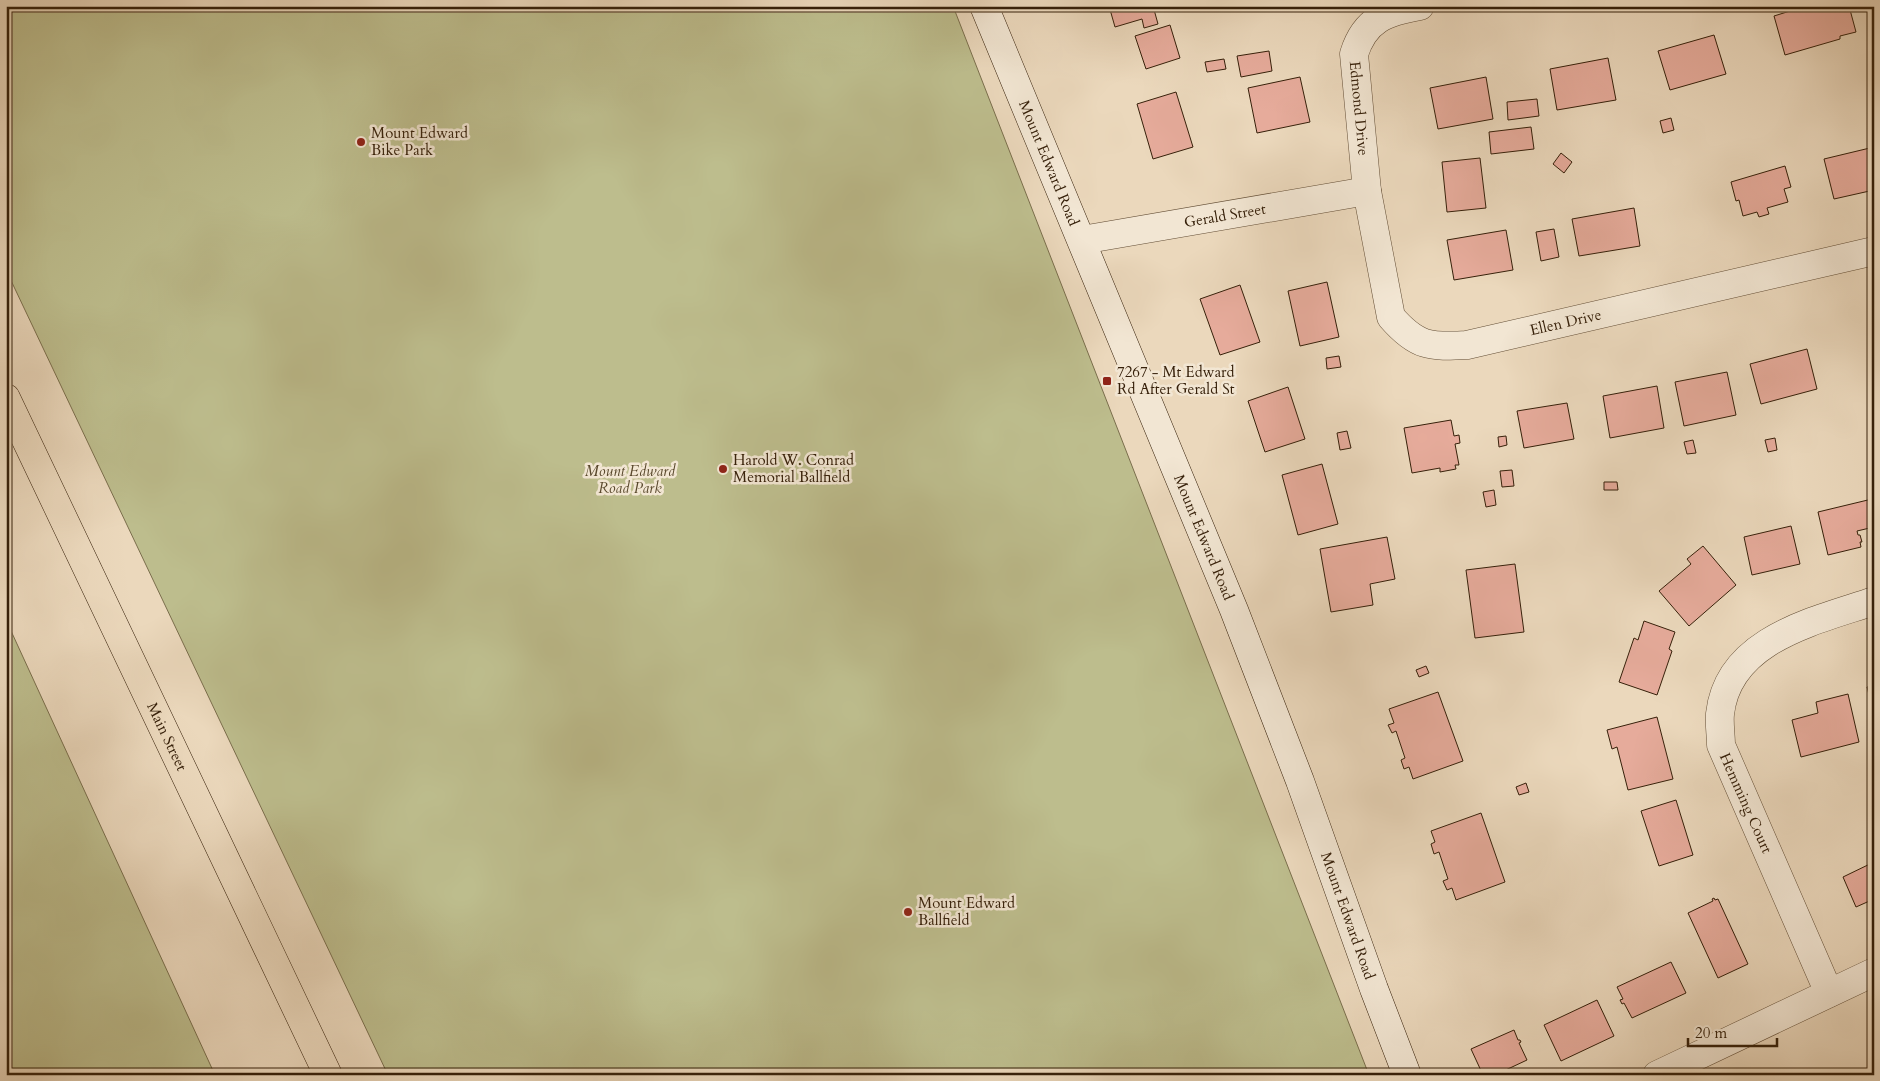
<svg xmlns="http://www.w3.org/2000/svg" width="1880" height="1081" viewBox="0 0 1880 1081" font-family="Cardo,serif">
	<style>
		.green { fill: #bdbd8d; stroke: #7a6e4c }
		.building { fill: #e6ab9b; stroke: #36200a }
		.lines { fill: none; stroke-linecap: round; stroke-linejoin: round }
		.street-casing { stroke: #634e36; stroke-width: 29 }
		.secondary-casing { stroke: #36200a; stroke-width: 29 }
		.primary-casing { stroke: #36200a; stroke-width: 29 }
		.street { stroke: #f2e6d3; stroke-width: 28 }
		.secondary { stroke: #f2e6d3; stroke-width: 28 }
		.primary { stroke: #ebd8bc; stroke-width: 28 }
		.poi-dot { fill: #8f2418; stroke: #f2e6d3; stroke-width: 2 }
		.labels { text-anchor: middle; stroke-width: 5; stroke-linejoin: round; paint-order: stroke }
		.street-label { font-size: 15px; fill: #36200a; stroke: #f2e6d3 }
		.poi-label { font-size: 15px; fill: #36200a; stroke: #f2e6d3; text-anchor: start }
		.park-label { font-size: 15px; font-style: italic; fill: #58472b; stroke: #f2e6d3 }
	</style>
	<rect width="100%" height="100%" fill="#ebd8bc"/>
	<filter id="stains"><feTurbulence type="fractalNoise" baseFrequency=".004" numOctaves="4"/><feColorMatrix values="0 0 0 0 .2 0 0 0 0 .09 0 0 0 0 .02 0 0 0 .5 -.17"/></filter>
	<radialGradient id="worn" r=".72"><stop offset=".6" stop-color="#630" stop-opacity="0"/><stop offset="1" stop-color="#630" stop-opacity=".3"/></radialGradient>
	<path class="green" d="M6 6H953L1369 1075H388L6 270Z
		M6 620 215 1075H6Z"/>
	<path class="building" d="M1109 6H1153L1158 24 1144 28 1142 19 1115 27Z
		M1806 6H1849L1856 32 1840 36V39L1785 55 1774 16Z
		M1170 25 1180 58 1146 69 1135 36Z
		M1714 35 1726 74 1670 90 1658 51Z
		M1269 51 1272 71 1241 77 1237 56Z
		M1608 58 1616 100 1557 110 1550 69Z
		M1224 59 1226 69 1207 72 1205 62Z
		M1300 77 1310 122 1257 133 1248 88Z
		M1486 77 1493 119 1438 129 1430 88Z
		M1176 92 1193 147 1153 159 1137 104Z
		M1537 99 1539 116 1508 120 1507 102Z
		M1671 118 1674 130 1663 133 1660 121Z
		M1531 127 1534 149 1491 154 1489 132Z
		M1874 147V190L1834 199 1824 159Z
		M1561 153 1572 162 1564 173 1553 164Z
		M1480 158 1486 208 1447 212 1442 162Z
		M1785 166 1791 187 1784 189 1788 202 1767 208 1769 214 1759 217 1757 212 1743 216 1739 200 1736 201 1731 182Z
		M1634 208 1640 246 1579 256 1572 219Z
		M1554 229 1559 257 1541 261 1536 232Z
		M1506 230 1513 270 1454 280 1447 240Z
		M1327 282 1339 337 1300 346 1288 291Z
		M1240 285 1260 342 1220 355 1200 299Z
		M1807 349 1817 389 1761 404 1750 364Z
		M1339 356 1341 367 1327 369 1326 358Z
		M1727 372 1736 415 1684 426 1675 382Z
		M1657 386 1664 428 1610 438 1603 396Z
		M1288 387 1305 439 1265 452 1248 401Z
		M1567 403 1574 439 1524 448 1517 411Z
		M1451 420 1454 436 1459 435 1460 443 1455 444 1459 465H1455L1456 469 1440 472V468L1412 473 1404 428Z
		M1347 431 1351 448 1340 450 1337 433Z
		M1506 436 1507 445 1499 447 1498 437Z
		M1775 438 1777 450 1768 452 1765 440Z
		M1693 440 1696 453 1687 454 1684 442Z
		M1322 464 1338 524 1298 535 1282 475Z
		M1512 470 1514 486 1502 487 1500 471Z
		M1604 482H1617L1618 490H1604Z
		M1494 490 1496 505 1486 507 1483 492Z
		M1872 499 1874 508V527L1857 531 1858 535H1860L1862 542H1860L1861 547 1828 555 1818 512Z
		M1791 526 1800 564 1752 575 1744 537Z
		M1387 537 1395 579 1370 584 1373 605 1331 612 1320 549Z
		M1703 546 1736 585 1689 626 1659 591 1691 564 1687 559Z
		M1515 564 1524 632 1475 638 1466 570Z
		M1644 621 1675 632 1669 649 1672 651 1657 695 1619 682 1634 638 1638 640Z
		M1426 666 1429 673 1419 677 1416 670Z
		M1874 686V715L1867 687Z
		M1438 692 1463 761 1413 779 1409 767 1404 769 1401 760 1405 758 1396 731 1392 733 1388 725 1394 723 1389 709Z
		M1848 694 1859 742 1801 757 1792 720 1818 713 1816 702Z
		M1657 717 1673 779 1628 790 1617 747 1612 749 1607 730Z
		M1526 783 1529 792 1519 795 1516 787Z
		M1676 800 1693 855 1659 866 1641 811Z
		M1481 813 1505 882 1456 900 1452 888 1447 890 1443 881 1448 879 1439 852 1434 854 1431 844 1435 842 1431 831Z
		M1874 862V899L1856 907 1843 877Z
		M1714 898 1715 900 1718 899 1748 964 1718 978 1688 913 1713 901 1712 899Z
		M1671 962 1686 993 1632 1018 1624 1003 1622 1004 1620 1000 1623 999 1617 987Z
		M1597 1000 1614 1036 1561 1061 1544 1025Z
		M1514 1030 1518 1040H1520L1521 1042 1519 1043 1527 1060 1495 1075H1483L1471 1049Z"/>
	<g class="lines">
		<g class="street-casing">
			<g id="street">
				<path id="s1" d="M1420 6C1386 12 1365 19 1354 54L1367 191 1391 317C1417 347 1430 347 1467 345L1874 251"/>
				<path id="s2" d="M1082 240 1367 191"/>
				<path d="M1829 993 1721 745C1721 735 1719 724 1720 714 1728 639 1815 621 1874 601"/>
				<path d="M1657 1075 1874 972"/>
			</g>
		</g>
		<g class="secondary-casing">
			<g id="secondary">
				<path id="s3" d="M984 6 1234 610 1300 781 1374 989 1407 1075"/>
			</g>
		</g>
		<g class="primary-casing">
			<g id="primary">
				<path id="s4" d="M6 398 328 1075"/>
			</g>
		</g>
		<use href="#street" class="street"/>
		<use href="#secondary" class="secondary"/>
		<use href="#primary" class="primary"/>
	</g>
	<g class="poi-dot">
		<circle cx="361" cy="142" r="5"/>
		<rect x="1102" y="376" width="10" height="10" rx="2.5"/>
		<circle cx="723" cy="469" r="5"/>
		<circle cx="908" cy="912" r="5"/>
	</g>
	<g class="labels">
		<g class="street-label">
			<text dy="5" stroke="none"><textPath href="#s1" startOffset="142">Edmond Drive</textPath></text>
			<text dy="5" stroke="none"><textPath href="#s3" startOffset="170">Mount Edward Road</textPath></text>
			<text dy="5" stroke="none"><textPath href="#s2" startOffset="145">Gerald Street</textPath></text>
			<text dy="5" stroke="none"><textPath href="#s1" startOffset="540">Ellen Drive</textPath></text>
			<text dy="5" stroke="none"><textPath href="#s3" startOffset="575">Mount Edward Road</textPath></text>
			<text dy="5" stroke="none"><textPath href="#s4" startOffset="375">Main Street</textPath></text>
			<text transform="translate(1746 803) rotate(66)" y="5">Hemming Court</text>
			<text dy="5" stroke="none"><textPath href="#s3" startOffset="980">Mount Edward Road</textPath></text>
		</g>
		<g class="poi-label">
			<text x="371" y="138">Mount Edward<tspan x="371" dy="17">Bike Park</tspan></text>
			<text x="1117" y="377">7267 - Mt Edward<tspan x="1117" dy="17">Rd After Gerald St</tspan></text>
			<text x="733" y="465">Harold W. Conrad<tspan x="733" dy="17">Memorial Ballfield</tspan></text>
			<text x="918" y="908">Mount Edward<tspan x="918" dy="17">Ballfield</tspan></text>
		</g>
		<g class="park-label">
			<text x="630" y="476">Mount Edward<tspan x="630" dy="17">Road Park</tspan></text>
		</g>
	</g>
	<rect width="1880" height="1081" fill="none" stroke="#ebd8bc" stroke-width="25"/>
	<rect x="8" y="8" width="1865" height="1066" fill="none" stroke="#36200a" stroke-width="2.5"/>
	<rect x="12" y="12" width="1855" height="1056" fill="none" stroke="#36200a"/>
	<path d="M1688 1038v8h89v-8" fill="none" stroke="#36200a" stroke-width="2.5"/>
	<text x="1695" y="1038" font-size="15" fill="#36200a" stroke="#f2e6d3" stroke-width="4" paint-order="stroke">20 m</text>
	<rect width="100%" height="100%" filter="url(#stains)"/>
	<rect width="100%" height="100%" fill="url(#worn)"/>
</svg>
